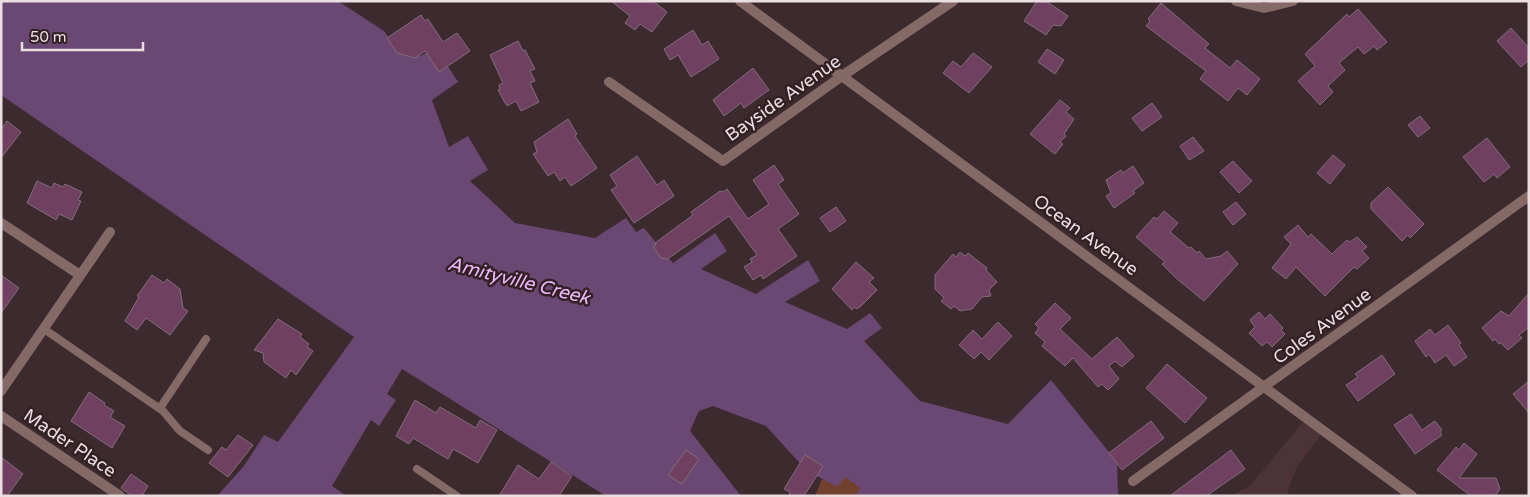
<svg xmlns="http://www.w3.org/2000/svg" width="1530" height="497" viewBox="0 0 1530 497" font-family="'Varela Round',sans-serif">
	<style>
		.built { fill: #4c3239 }
		.green { fill: #72412d }
		.water { fill: #6b4873 }
		.building { fill: #704060; stroke: #816d7a }
		.lines { fill: none; stroke-linecap: round; stroke-linejoin: round }
		.service { stroke: #856967; stroke-width: 8 }
		.minor { stroke: #856967; stroke-width: 10 }
		.labels { text-anchor: middle; stroke-width: 5; stroke-linejoin: round; paint-order: stroke }
		.street-label { font-size: 18px; fill: #ebdee1; stroke: #332025 }
		.water-label { font-size: 19px; font-style: italic; fill: #eeb7fc; stroke: #332025 }
	</style>
	<rect width="100%" height="100%" fill="#3d2a2f"/>
	<path class="built" d="M1303 422 1321 435 1297 467 1288 490 1289 496H1230L1250 486Z"/>
	<path class="green" d="M844 476 860 488 855 496H815L822 479 837 486Z"/>
	<path class="water" d="M1 1H338L384 31 394 45 420 56 428 52 447 65 458 82 432 100 449 147 468 136 488 170 470 181 515 223 595 238 626 218 636 232 644 228 673 263 715 233 727 251 701 269 756 294 808 260 820 281 785 302 847 329 870 313 882 328 864 341 920 401 1008 424 1051 380 1117 462 1118 496H855L860 488 845 477 837 487 806 470 766 426 713 406 699 411 690 431 741 496H606L402 369 387 394 396 400 379 426 371 420 332 486 346 496H217L244 466 264 435 278 442 354 337 1 95Z"/>
	<path class="building" d="M611 1H653L667 12 652 32 640 24 635 30 625 23 630 16Z
		M1037 1H1046L1068 16 1061 26 1053 25 1046 35 1024 21Z
		M1161 3 1209 44 1205 48 1230 68 1237 60 1260 79 1247 95 1238 88 1228 101 1200 79 1206 71 1146 26 1150 21 1148 19Z
		M1358 9 1387 42 1377 50 1374 46 1364 54 1358 47 1339 63 1345 70 1328 86 1333 92 1320 105 1298 81 1315 66 1305 54 1347 14 1349 17Z
		M421 15 425 21 428 19 443 42 457 33 470 51 439 72 425 51 415 58 397 53 387 38Z
		M1511 28 1529 48V60L1521 67 1497 41Z
		M693 30 702 45 708 41 719 59 691 77 678 55 670 60 664 49Z
		M518 41 523 51 525 50 535 69 530 71 535 81 530 83 539 102 521 111 516 101 507 106 504 101 498 90 500 89 499 85 503 83 490 55Z
		M1047 49 1064 60 1055 74 1038 62Z
		M973 53 992 67 969 93 943 73 953 61 961 67Z
		M753 68 769 90 744 108 741 103 724 116 713 100Z
		M1060 100 1070 108 1066 112 1074 119 1064 134 1066 136 1060 142 1063 144 1055 154 1030 134Z
		M1152 103 1162 117 1142 131 1132 118Z
		M1420 116 1430 128 1418 137 1408 125Z
		M568 119 577 134 575 136 597 168 571 186 565 177 560 181 554 172 548 176 533 154 537 152 534 142Z
		M7 121 21 132 1 158V129Z
		M1193 137 1204 151 1189 160 1180 146Z
		M1487 138 1510 167 1497 178 1494 174 1484 182 1463 157Z
		M1333 155 1345 165 1330 184 1317 173Z
		M637 156 657 185 664 180 674 196 634 223 611 190 617 186 610 175Z
		M1233 161 1252 181 1239 193 1220 172Z
		M774 165 784 180 778 184 799 214 778 229 797 256 763 279 761 275 753 280 744 267 752 262 750 259 757 255 729 216 666 260 665 258 662 259 653 247 656 245 655 243 693 215 691 212 720 191 723 192 727 189 748 219 769 204 753 180Z
		M1133 166 1144 183 1133 191 1135 193 1114 208 1106 196 1111 193 1106 180 1121 170 1123 173Z
		M37 181 52 188 54 183 63 187 65 184 82 192 78 200 81 201 72 220 59 214 56 220 27 203Z
		M1388 187 1424 224 1410 238 1408 235 1402 241 1371 209V203Z
		M1236 202 1246 214 1233 225 1223 212Z
		M836 207 846 221 830 232 820 218Z
		M1164 211 1178 223 1170 232 1189 248 1191 247 1197 253 1199 251 1206 259 1221 256 1227 251 1238 264 1204 301 1176 278 1162 264 1165 262 1136 237 1154 217 1157 219Z
		M1298 225 1308 237 1311 234 1332 254 1347 240 1350 242 1357 237 1367 247 1362 251 1369 258 1357 269 1354 267 1325 296 1296 267 1286 279 1272 268 1291 244 1284 237Z
		M960 252 965 256 968 253 973 257 987 268 986 270 997 282 989 290 991 296 982 297 972 309 960 311 954 306 951 309 941 301 944 298 935 289V275L953 254 956 257Z
		M856 262 874 278 869 282 877 290 861 306 857 309 854 307 852 310 832 289Z
		M1 275 19 288 1 313Z
		M152 275 164 283 167 279 180 289 183 308 188 311 170 335 146 318 137 330 125 321 139 297 137 296Z
		M1529 293V327L1519 335 1522 338 1508 350 1501 343 1499 344 1495 339 1493 341 1482 328 1501 311 1509 316Z
		M1055 303 1071 318 1060 329 1092 359 1117 337 1134 356 1122 367 1115 361 1109 366 1119 379 1108 390 1102 384 1098 387 1073 358 1065 366 1042 346 1045 342 1035 333 1039 328 1035 324Z
		M1259 312 1265 319 1270 314 1283 328 1281 330 1285 334 1272 347 1267 342 1262 346 1249 333 1255 327 1250 320Z
		M278 319 302 334 300 337 309 344 307 347 313 351 296 375 291 370 286 378 264 362 263 353 254 350Z
		M998 322 1012 336 989 360 981 352 974 359 959 345 973 330 982 339Z
		M1448 325 1461 343 1459 345 1467 357 1454 366 1446 355 1435 363 1429 354 1426 357 1415 341 1430 329 1435 335Z
		M1382 355 1395 374 1358 401 1346 385 1358 377 1355 374Z
		M1167 364 1207 398 1185 423 1146 388Z
		M1529 381V413L1513 394Z
		M89 392 105 403 104 405 114 411 110 417 125 426 112 448 71 421Z
		M415 400 436 413 440 407 476 428 480 420 497 430 478 463 453 449 448 459 413 438 409 444 396 436Z
		M1411 414 1422 430 1435 421 1442 430 1440 432 1442 435 1415 454 1394 425Z
		M1151 421 1164 438 1122 470 1109 453Z
		M238 435 253 445 228 477 209 463 222 447 226 450Z
		M1464 443 1477 454 1459 478H1496L1500 489 1495 496H1471L1437 470 1456 447 1459 450Z
		M686 450 699 459 682 484 668 475Z
		M1231 450 1245 469 1206 496H1170Z
		M805 455 823 466 804 496H789L790 492 784 489Z
		M1 457 23 474 7 496H1Z
		M551 462 572 476 559 496H499L518 465 539 479Z
		M131 474 148 486 142 496H132L121 488Z"/>
	<g class="lines">
		<path class="service" d="M44 329 163 411 180 431 208 450
			M160 408 206 339
			M417 469 457 496"/>
		<path class="minor" d="M740 1 1412 496
			M1236 1 1264 8 1293 1
			M609 82 723 161 842 76 953 1
			M1 223 80 275
			M1 391 110 232
			M1 416 120 496
			M1133 481 1529 196"/>
	</g>
	<g class="labels">
		<g class="street-label">
			<text transform="translate(783 98) rotate(-35)" y="6">Bayside Avenue</text>
			<text transform="translate(1086 235) rotate(36)" y="6">Ocean Avenue</text>
			<text transform="translate(1322 326) rotate(-36)" y="6">Coles Avenue</text>
			<text transform="translate(70 443) rotate(34)" y="6">Mader Place</text>
		</g>
		<g class="water-label">
			<text transform="translate(519 280) rotate(14)" y="7">Amityville Creek</text>
		</g>
	</g>
	<rect width="1530" height="497" fill="none" stroke="#ebdee1" stroke-width="5"/>
	<path d="M22 42v8h121v-8" fill="none" stroke="#ebdee1" stroke-width="2.5"/>
	<text x="30" y="42" font-size="15" fill="#ebdee1" stroke="#332025" stroke-width="4" paint-order="stroke">50 m</text>
</svg>
